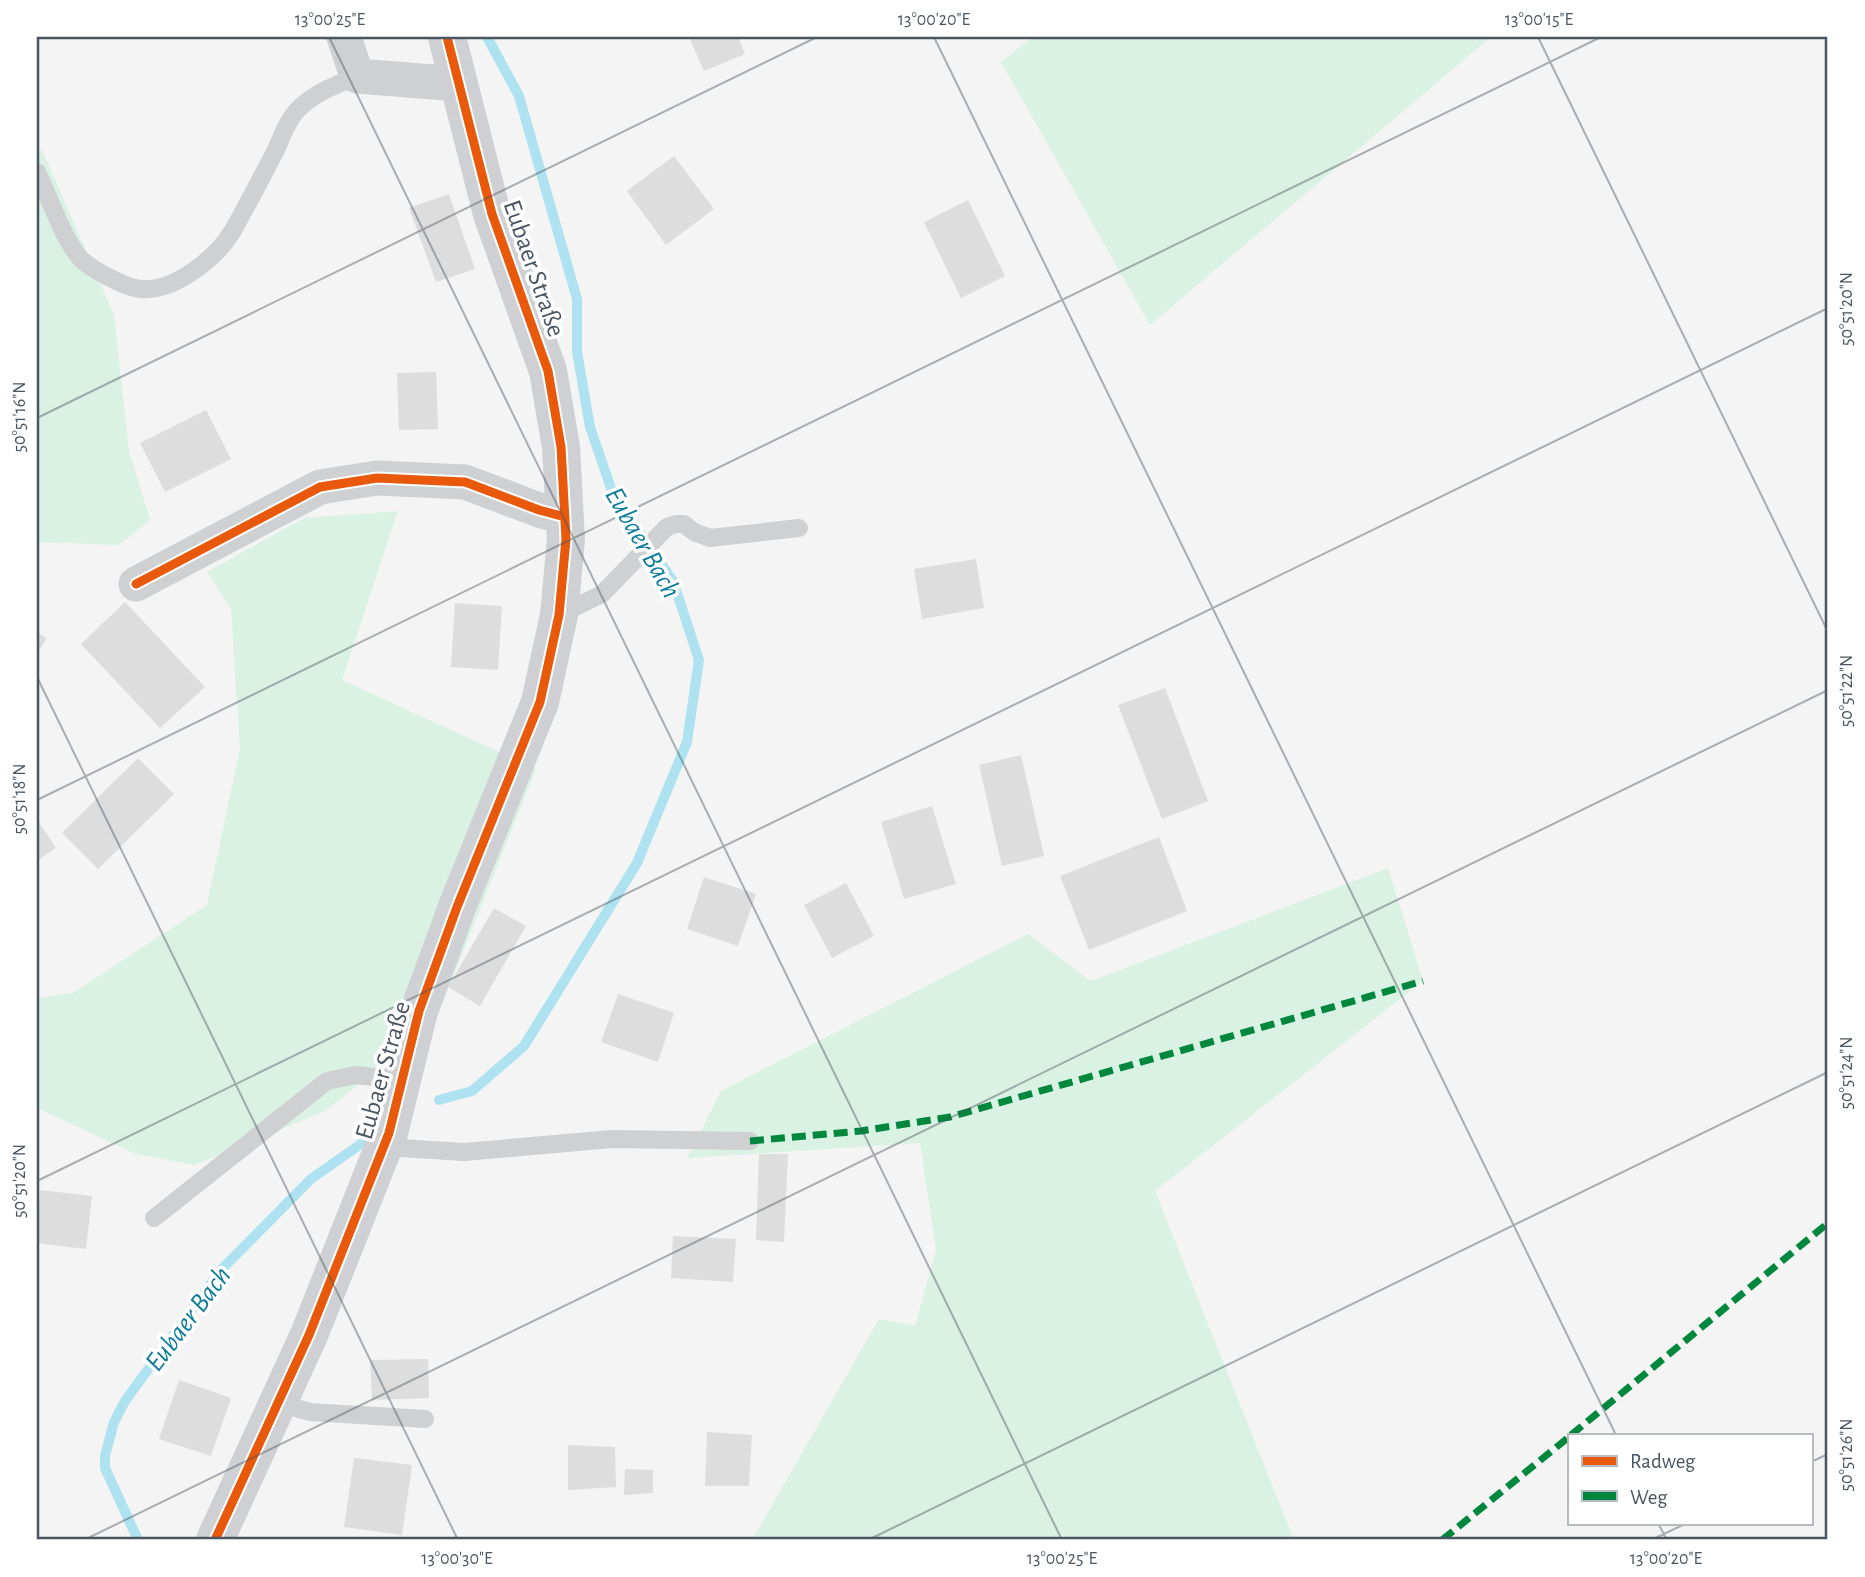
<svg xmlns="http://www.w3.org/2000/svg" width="1865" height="1577" viewBox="0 0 1865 1577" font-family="'Alegreya Sans',sans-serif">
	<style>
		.green { fill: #d9f2e3 }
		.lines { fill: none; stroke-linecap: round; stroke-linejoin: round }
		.stream { stroke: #aee2f0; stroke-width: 10 }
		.building { fill: #ddddde }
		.lane { stroke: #ced0d2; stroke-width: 18 }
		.street { stroke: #ced0d2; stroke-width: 35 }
		.secondary { stroke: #ced0d4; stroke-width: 38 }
		.quiet { stroke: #00873e; stroke-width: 7; stroke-dasharray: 14 7; stroke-linecap: butt }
		.cycleway-casing { stroke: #fff; stroke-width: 13 }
		.cycleway { stroke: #e8590c; stroke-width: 9 }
		.ticks { fill: none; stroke: #4a5661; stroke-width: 2; stroke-opacity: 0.45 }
		.labels { text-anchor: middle; stroke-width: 7; stroke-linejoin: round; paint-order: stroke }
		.street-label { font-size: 26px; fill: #4a5661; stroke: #fff }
		.water-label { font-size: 28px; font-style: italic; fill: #0c7c9b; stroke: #fff }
		.neatline { fill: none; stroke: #4a5661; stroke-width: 2.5 }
		.ticks-label { font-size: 18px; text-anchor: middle; fill: #4a5661 }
	</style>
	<rect width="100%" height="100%" fill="#f4f4f4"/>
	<path class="green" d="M1033 37H1491L1150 325 1001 62Z
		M42 150 114 315 129 451 150 520 119 545 37 542V151Z
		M398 511 342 680 536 769 433 1027 325 1111 195 1165 136 1154 37 1108V998L73 993 207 905 240 748 231 609 207 572 304 518Z
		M1388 868 1423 981 1155 1191 1294 1540H752L879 1319 915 1326 936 1250 920 1143 687 1158 721 1091 1028 934 1091 981Z"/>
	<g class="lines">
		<path class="stream" d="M439 1100 472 1091 524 1046 637 863 687 742 699 660 673 581 613 494 590 427 577 352V299L519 96 487 37
			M138 1540 105 1468V1456L114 1422 125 1401 220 1271 311 1179 365 1141"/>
	</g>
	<path class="building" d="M689 37H738L745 54 704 71Z
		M674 156 714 209 666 245 627 191Z
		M449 194 475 269 436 282 409 208Z
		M968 200 1005 276 961 298 924 222Z
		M436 372 438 429 399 430 397 373Z
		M206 410 231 459 165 492 140 443Z
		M976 559 984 608 922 619 914 569Z
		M125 602 205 687 160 728 81 644Z
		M455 603 502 606 498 670 451 667Z
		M37 632 47 638 37 654Z
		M1165 688 1208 801 1162 819 1118 705Z
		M1021 755 1044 856 1002 866 979 765Z
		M138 758 174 794 98 869 62 833Z
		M932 806 956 884 904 899 881 822Z
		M37 819 56 848 37 861Z
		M1159 837 1187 911 1089 950 1060 876Z
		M704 877 756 894 738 946 687 929Z
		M846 883 874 936 832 958 804 905Z
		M494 908 526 926 480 1006 448 987Z
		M618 994 674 1013 658 1062 601 1042Z
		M759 1154H788L784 1242 756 1240Z
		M40 1190 92 1196 86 1249 37 1243Z
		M673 1236 736 1239 733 1282 671 1278Z
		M428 1359 429 1398 372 1400 370 1360Z
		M179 1380 231 1398 211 1456 159 1439Z
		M707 1432 752 1435 749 1486H705Z
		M568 1445 615 1447 616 1487 568 1490Z
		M354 1458 412 1465 402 1535 344 1527Z
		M625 1469 653 1470V1493L624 1495Z"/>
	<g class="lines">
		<path class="lane" d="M37 172C49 196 63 239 80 258 90 269 126 288 141 289 174 292 216 258 232 232 247 206 261 178 275 152 281 139 285 126 294 114 310 94 334 86 357 76
			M559 615 602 594 667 527 676 524H684L694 532 710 538 799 528
			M384 1147 464 1152 612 1139 750 1141
			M154 1218 327 1081 355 1075 402 1080
			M278 1403 310 1412 425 1419"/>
		<path class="street" d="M344 37 357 76 459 84
			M136 584 320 487 377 478 465 482 539 510 565 517"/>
		<path class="secondary" d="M215 1540 309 1335 389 1133 419 1011 457 907 540 702 559 615 566 539 561 447 548 371 492 214 447 37"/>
		<path class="quiet" d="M750 1141 861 1131 950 1117 1423 981
			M1571 1435 1828 1223
			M1442 1540 1569 1437"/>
		<g class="cycleway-casing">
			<path id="cycleway" d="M136 584 320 487 377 478 465 482 539 510 565 517
				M215 1540 309 1335 389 1133 419 1011 457 907 540 702 559 615 566 539 561 447 548 371 492 214 447 37"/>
		</g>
		<use href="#cycleway" class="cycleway"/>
	</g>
	<path class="ticks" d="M329 37 1062 1540M934 37 1616 1435M1538 37 1828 632M37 418 817 37M37 677 458 1540M37 800 1601 37M37 1181 1828 308M1811 1462 1828 1454M1658 1523 1667 1540M84 1540 1828 690M868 1540 1828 1072M1651 1540 1687 1523"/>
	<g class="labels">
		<g class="street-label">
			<text transform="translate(535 268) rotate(71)" y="9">Eubaer Straße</text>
			<text transform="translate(382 1070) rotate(-74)" y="9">Eubaer Straße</text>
		</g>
		<g class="water-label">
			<text transform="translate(644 542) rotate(60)" y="10">Eubaer Bach</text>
			<text transform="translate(187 1318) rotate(-53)" y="10">Eubaer Bach</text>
		</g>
	</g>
	<rect width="1865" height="1577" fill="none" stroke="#ffffff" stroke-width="77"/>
	<rect x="1568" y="1434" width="245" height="91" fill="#ffffff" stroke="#b7bbc0" stroke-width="2"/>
	<rect x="1582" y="1456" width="35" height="10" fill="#e8590c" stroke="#b7bbc0" stroke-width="2"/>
	<text x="1630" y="1468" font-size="21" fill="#4a5661">Radweg</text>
	<rect x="1582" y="1491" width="35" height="10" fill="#00873e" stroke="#b7bbc0" stroke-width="2"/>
	<text x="1630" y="1504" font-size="21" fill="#4a5661">Weg</text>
	<rect x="38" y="38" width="1788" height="1500" class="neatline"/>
	<g class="ticks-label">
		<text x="330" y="25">13°00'25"E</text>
		<text x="934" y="25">13°00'20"E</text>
		<text x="1539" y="25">13°00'15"E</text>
		<text transform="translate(1846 309) rotate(-90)" y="6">50°51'20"N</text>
		<text transform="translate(19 417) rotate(-90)" y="6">50°51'16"N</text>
		<text transform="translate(1846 691) rotate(-90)" y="6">50°51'22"N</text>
		<text transform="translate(19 799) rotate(-90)" y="6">50°51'18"N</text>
		<text transform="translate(1846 1073) rotate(-90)" y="6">50°51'24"N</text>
		<text transform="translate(19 1181) rotate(-90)" y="6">50°51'20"N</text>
		<text transform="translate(1846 1455) rotate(-90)" y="6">50°51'26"N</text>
		<text x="457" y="1564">13°00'30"E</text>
		<text x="1062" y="1564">13°00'25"E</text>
		<text x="1666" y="1564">13°00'20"E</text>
	</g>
</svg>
